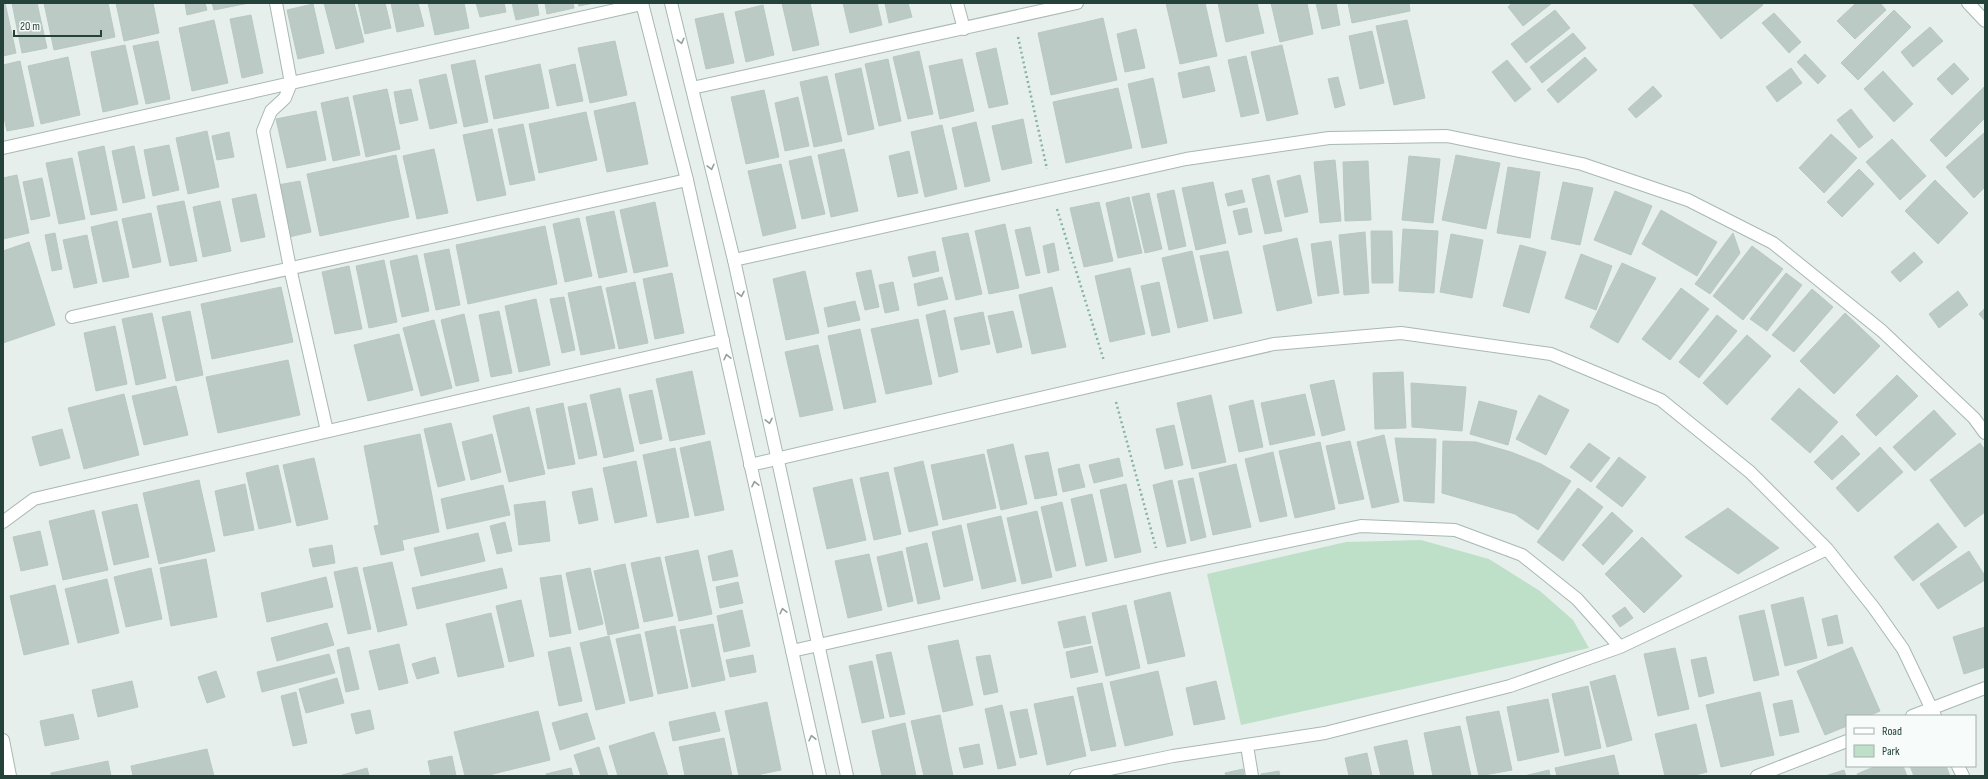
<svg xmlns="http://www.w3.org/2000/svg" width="1988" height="779" viewBox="0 0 1988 779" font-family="'Sofia Sans Condensed',sans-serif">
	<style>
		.green { fill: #bfe0c8 }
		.building { fill: #bbcac4; stroke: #b8c9c2 }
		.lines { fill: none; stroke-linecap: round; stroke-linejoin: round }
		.minor-casing { stroke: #a8b8b2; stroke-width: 14 }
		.tertiary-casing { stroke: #a8b8b2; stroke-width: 14 }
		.path { stroke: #86b3a5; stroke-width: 2.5; stroke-dasharray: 2 3; stroke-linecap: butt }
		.minor { stroke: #fff; stroke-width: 12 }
		.tertiary { stroke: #fff; stroke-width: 12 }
		.oneway { stroke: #92a09c }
	</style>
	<rect width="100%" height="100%" fill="#e6efeb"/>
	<path class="green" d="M1421 540 1489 559 1540 591 1573 620 1589 648 1241 725 1207 574 1346 542Z"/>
	<path class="building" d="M3 3H5L16 53 3 56Z
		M12 3H37L47 48 22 53Z
		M44 3H108L115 37 54 50Z
		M116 3H153L159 33 124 41Z
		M185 3H205L207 10 187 15Z
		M212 3H249L214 10Z
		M324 3H354L364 42 336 49Z
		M358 3H385L391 28 365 34Z
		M391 3H418L424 26 397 32Z
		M428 3H464L469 28 435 35Z
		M476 3H504L506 12 480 17Z
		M512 3H537L539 15 516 20Z
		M545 3H573L574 8 547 14Z
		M578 3H594L579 6Z
		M782 3H810L819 45 793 51Z
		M843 3H877L882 25 850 33Z
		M885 3H908L912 17 889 23Z
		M1166 3H1205L1217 56 1180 64Z
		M1218 3H1257L1264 33 1226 42Z
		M1271 3H1307L1313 34 1280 42Z
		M1316 3H1336L1340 25 1322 29Z
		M1348 3H1409L1410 11 1352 23Z
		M1512 3H1552L1523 26 1508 7Z
		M1692 3H1761L1763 5 1721 39Z
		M1856 3H1880L1886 10 1855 39 1837 21Z
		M313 4 324 53 298 59 287 10Z
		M763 5 774 55 746 62 735 12Z
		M1555 10 1570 28 1526 63 1511 44Z
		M1894 10 1911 27 1858 80 1841 63Z
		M723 13 734 63 706 69 695 19Z
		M1774 13 1801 42 1789 53 1762 23Z
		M251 15 263 73 242 78 230 19Z
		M1103 18 1117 80 1051 95 1038 33Z
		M214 20 228 83 192 91 179 28Z
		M1407 20 1425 98 1394 105 1376 26Z
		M1930 27 1943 41 1913 67 1901 52Z
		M1136 29 1145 68 1125 72 1117 34Z
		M1372 31 1384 83 1360 89 1349 36Z
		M1573 33 1586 48 1542 83 1530 67Z
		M158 41 170 99 146 104 133 46Z
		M615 41 627 95 590 103 578 48Z
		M125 45 138 104 103 112 91 52Z
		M1282 45 1298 114 1267 121 1251 52Z
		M996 48 1008 104 989 108 976 53Z
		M919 51 933 114 908 119 893 57Z
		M1805 54 1826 76 1818 84 1797 62Z
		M1246 56 1259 113 1241 117 1228 60Z
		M68 57 80 115 41 124 28 66Z
		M1585 57 1597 70 1558 103 1547 90Z
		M888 59 901 121 879 126 865 64Z
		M962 59 974 111 940 119 929 66Z
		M475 60 488 122 464 127 451 65Z
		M1507 60 1531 89 1515 102 1492 72Z
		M20 61 34 126 7 131 3 113V65Z
		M1954 63 1969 79 1952 95 1937 79Z
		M540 64 549 108 494 119 485 76Z
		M575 64 583 101 557 106 549 70Z
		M1209 66 1215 91 1183 98 1178 73Z
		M861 68 874 129 848 135 835 74Z
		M1791 68 1802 83 1777 102 1766 87Z
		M1883 71 1913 104 1894 122 1864 89Z
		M446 74 457 123 430 129 419 80Z
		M827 76 842 141 814 147 800 82Z
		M1338 77 1345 105 1335 108 1328 79Z
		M1153 78 1167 143 1142 148 1128 84Z
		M1653 86 1662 96 1636 118 1628 109Z
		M1985 86V118L1946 157 1930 140Z
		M1118 88 1132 148 1066 163 1053 102Z
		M387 89 400 149 366 157 353 96Z
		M411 89 418 120 400 124 394 92Z
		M764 90 779 157 746 164 731 97Z
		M348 97 360 155 333 161 321 103Z
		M798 97 809 146 785 151 775 103Z
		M635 102 648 164 607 172 594 111Z
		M1851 109 1873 137 1859 148 1837 120Z
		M316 111 326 160 287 168 276 119Z
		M586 112 597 160 539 173 529 124Z
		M1023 119 1032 163 1002 170 992 126Z
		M976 122 990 181 965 187 952 128Z
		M523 124 535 180 510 185 498 129Z
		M942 125 957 189 925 197 911 132Z
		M492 129 506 195 477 201 463 135Z
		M207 131 219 187 188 194 176 138Z
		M229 132 234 157 217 160 212 136Z
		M1985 132V187L1974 198 1946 167Z
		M1831 134 1857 158 1824 193 1799 168Z
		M1892 139 1926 176 1900 200 1866 162Z
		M169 145 179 190 153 196 144 150Z
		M104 146 117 210 91 215 78 152Z
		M134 146 145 198 123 203 112 151Z
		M434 149 448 213 417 219 403 156Z
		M844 149 858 211 831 217 818 155Z
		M909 151 918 193 898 197 889 156Z
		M396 155 409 217 320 236 307 174Z
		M1456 155 1500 163 1486 229 1442 220Z
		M811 156 825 214 802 219 789 161Z
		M1409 156 1440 159 1433 223 1402 220Z
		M72 158 85 219 59 224 46 163Z
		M1335 160 1341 221 1320 223 1314 162Z
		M1368 161 1371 220 1345 221 1343 162Z
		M781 164 796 228 763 236 748 171Z
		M1508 167 1540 172 1530 238 1497 233Z
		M1859 169 1874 184 1842 217 1827 202Z
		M17 175 29 233 3 239V178Z
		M1269 175 1282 231 1265 234 1252 179Z
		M1300 175 1308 212 1285 217 1277 181Z
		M42 178 50 216 31 220 23 182Z
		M1935 180 1968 213 1938 244 1905 211Z
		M300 181 311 232 289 237 278 185Z
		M1213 182 1226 243 1196 250 1182 188Z
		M1563 182 1593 188 1580 245 1551 239Z
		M1174 190 1186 246 1169 250 1157 194Z
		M1242 190 1245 202 1228 206 1225 194Z
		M1615 191 1652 206 1631 255 1594 240Z
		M1149 193 1162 249 1145 253 1132 197Z
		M256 194 265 237 241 242 232 199Z
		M1129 197 1142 253 1118 258 1106 203Z
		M184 201 197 261 170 266 157 206Z
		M220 201 231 251 203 257 193 207Z
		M655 202 668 266 634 273 620 210Z
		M1099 202 1113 261 1084 267 1070 208Z
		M1247 208 1252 232 1239 235 1233 211Z
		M1661 210 1717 242 1697 276 1642 244Z
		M614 211 627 272 599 278 586 217Z
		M151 213 161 262 133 268 122 219Z
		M579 218 592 276 565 282 553 224Z
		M117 221 129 277 103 282 91 227Z
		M1005 224 1019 288 989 294 975 231Z
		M545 226 557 284 468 304 456 245Z
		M1030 227 1040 273 1026 276 1015 230Z
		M1403 229 1438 231 1434 293 1399 291Z
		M1371 231H1392L1393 283H1372Z
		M1365 232 1369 293 1344 295 1339 235Z
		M55 233 62 269 52 271 45 235Z
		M968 233 982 294 956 300 942 238Z
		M1733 233 1740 253 1710 294 1695 284Z
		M1451 234 1483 240 1472 298 1440 292Z
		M87 235 97 283 74 288 63 240Z
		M1297 238 1312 303 1277 311 1263 246Z
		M1331 241 1339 293 1318 296 1311 244Z
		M29 242 55 325 3 343V251Z
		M1054 243 1059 270 1048 273 1043 246Z
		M1520 245 1546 252 1529 313 1503 306Z
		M1752 246 1783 269 1743 320 1713 296Z
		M449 249 460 305 436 310 424 254Z
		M935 251 939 271 913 277 908 257Z
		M1192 251 1208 321 1178 328 1162 258Z
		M1228 251 1242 313 1214 319 1200 256Z
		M1914 252 1923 262 1900 282 1891 272Z
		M1581 254 1612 266 1596 310 1565 298Z
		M417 255 429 311 402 317 390 261Z
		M384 260 397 322 369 328 356 266Z
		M1622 263 1656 278 1618 343 1590 327Z
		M349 266 362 329 335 334 322 272Z
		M1130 268 1145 334 1110 342 1095 276Z
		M871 270 879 307 865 310 856 273Z
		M805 271 819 333 786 340 773 279Z
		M672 273 684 333 655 339 643 279Z
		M1786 273 1802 285 1767 331 1750 319Z
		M942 277 948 299 918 306 914 284Z
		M635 282 648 343 619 349 606 288Z
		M893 282 899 310 885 313 879 285Z
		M1159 282 1170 332 1152 336 1141 286Z
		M601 286 615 348 581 355 568 293Z
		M281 287 293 342 212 359 201 304Z
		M1052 287 1066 347 1032 354 1019 295Z
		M1681 288 1709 309 1670 360 1642 339Z
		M1812 289 1833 307 1794 352 1772 335Z
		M1958 291 1968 305 1939 328 1929 314Z
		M564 297 575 350 562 353 550 299Z
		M536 299 550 365 519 372 505 306Z
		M855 301 860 320 828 327 824 308Z
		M1985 308V321L1979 314Z
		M945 310 958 372 939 377 926 315Z
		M190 311 203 375 176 381 162 317Z
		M499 311 512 373 491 377 479 315Z
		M1013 311 1022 347 997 353 988 316Z
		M983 312 990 344 961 350 954 318Z
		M152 313 166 378 136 385 122 319Z
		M1845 313 1880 346 1834 394 1800 361Z
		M464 314 479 381 456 386 441 320Z
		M1717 315 1737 331 1699 378 1679 362Z
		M918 319 932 384 886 394 871 329Z
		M434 320 452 388 421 396 403 328Z
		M115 326 127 384 96 391 84 333Z
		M860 329 876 402 844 409 828 336Z
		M399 334 413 390 368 401 354 345Z
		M1747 335 1771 356 1727 405 1703 383Z
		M818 345 833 410 800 417 785 352Z
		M288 360 300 415 218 433 206 377Z
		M692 371 705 434 670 441 656 379Z
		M1403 372 1406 428 1375 429 1373 373Z
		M1897 375 1918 396 1876 436 1856 415Z
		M1334 380 1345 430 1322 436 1310 385Z
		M1411 383 1466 387 1462 431 1412 427Z
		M176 386 188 435 144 445 132 396Z
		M620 388 634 451 604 458 590 395Z
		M1799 388 1838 422 1810 453 1771 419Z
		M652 390 662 439 640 444 629 395Z
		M124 394 139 455 84 469 68 408Z
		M1305 394 1315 435 1270 445 1261 403Z
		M1211 395 1226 462 1192 469 1177 403Z
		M1539 395 1569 410 1546 455 1516 439Z
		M1253 400 1263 447 1239 452 1229 406Z
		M1479 401 1517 411 1508 445 1470 434Z
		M563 403 575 464 548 469 536 409Z
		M586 403 597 455 579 459 568 407Z
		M529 407 545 474 509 482 493 416Z
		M1934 410 1956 434 1915 471 1893 447Z
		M451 423 465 480 438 487 424 429Z
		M1174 425 1183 465 1165 469 1156 429Z
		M62 429 70 458 40 466 32 437Z
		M420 434 439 532 402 540 404 550 381 555 374 526 379 525 364 446Z
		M492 434 501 472 471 480 462 442Z
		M1384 435 1399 502 1372 508 1357 442Z
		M1842 435 1860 454 1832 480 1814 462Z
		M1395 438 1436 439 1434 503 1404 501Z
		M710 441 724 510 695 516 680 448Z
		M1350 441 1364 499 1339 504 1326 446Z
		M1443 441 1476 442 1511 452 1541 464 1571 481 1538 530 1515 514 1442 493Z
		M1320 442 1335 509 1295 518 1279 451Z
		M1589 443 1610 458 1591 482 1570 467Z
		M1980 443 1985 450V512L1965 527 1930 480Z
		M1013 444 1027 504 1001 510 987 450Z
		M1880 447 1903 472 1858 512 1836 488Z
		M675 448 689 517 657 523 643 455Z
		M1048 452 1057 495 1035 499 1025 456Z
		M1273 452 1287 516 1260 522 1245 459Z
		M984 454 996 508 943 520 931 465Z
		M1619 457 1646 477 1622 507 1596 487Z
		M314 458 328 519 297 526 283 465Z
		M1119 458 1123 476 1094 483 1089 465Z
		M636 461 647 516 615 523 603 468Z
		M923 461 938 525 909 532 894 468Z
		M1079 464 1085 487 1063 492 1058 469Z
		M1236 464 1251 527 1213 535 1199 473Z
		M278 465 291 522 259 529 246 473Z
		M888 472 901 534 874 540 860 478Z
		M1193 478 1206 537 1191 541 1178 481Z
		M852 479 866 540 827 549 813 488Z
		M199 480 215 551 159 564 143 493Z
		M1172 480 1186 543 1167 547 1153 485Z
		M245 484 254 530 224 536 215 491Z
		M1126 484 1141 552 1115 558 1100 490Z
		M503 485 510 515 447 529 441 499Z
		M592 488 598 520 579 524 572 492Z
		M1578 488 1603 507 1563 561 1537 542Z
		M1092 494 1107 561 1086 566 1071 499Z
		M545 501 550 541 519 545 514 505Z
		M1062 502 1076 566 1056 571 1041 507Z
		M137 504 149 557 114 565 102 512Z
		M1728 508 1779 548 1738 574 1685 537Z
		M94 510 108 570 63 580 49 521Z
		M1037 511 1052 577 1022 584 1007 518Z
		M1612 512 1633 531 1603 565 1582 545Z
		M1001 516 1016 581 982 589 967 524Z
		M505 522 512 551 497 554 490 526Z
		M1938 523 1957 547 1913 581 1894 557Z
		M961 525 973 580 944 587 932 532Z
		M40 531 48 565 21 571 13 537Z
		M478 533 485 561 421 576 414 548Z
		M1642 537 1682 576 1644 613 1605 574Z
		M927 543 940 599 918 604 906 548Z
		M332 545 335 563 313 567 309 549Z
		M698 550 712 614 679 621 665 557Z
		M732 550 738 576 713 581 708 556Z
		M902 551 913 601 888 607 877 557Z
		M1969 551 1985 576V580L1938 609 1920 584Z
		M869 554 882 610 848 618 835 561Z
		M660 557 673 616 644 622 631 563Z
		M206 559 217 617 171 626 160 568Z
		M392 562 407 625 378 632 363 568Z
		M625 564 639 628 608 635 594 571Z
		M357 567 371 629 348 634 334 572Z
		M151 568 162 619 126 627 114 577Z
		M502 568 507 588 417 609 412 588Z
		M590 568 603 624 579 630 566 573Z
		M561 575 571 633 550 637 540 578Z
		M326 577 333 607 267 622 261 593Z
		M107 579 119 633 78 643 65 589Z
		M738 582 743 603 720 608 716 587Z
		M55 585 69 644 24 655 10 596Z
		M1170 592 1185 656 1148 664 1134 601Z
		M1803 597 1817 658 1785 666 1771 605Z
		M521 600 534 656 509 662 496 606Z
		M1126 605 1140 668 1106 676 1092 613Z
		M1625 607 1633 618 1620 627 1612 616Z
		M742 610 750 646 724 652 717 616Z
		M1764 610 1779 675 1754 681 1739 616Z
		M491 613 504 667 458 677 446 624Z
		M1837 615 1843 643 1828 646 1822 619Z
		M1085 616 1091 643 1064 648 1058 622Z
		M327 623 334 645 277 661 271 638Z
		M713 624 725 680 692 687 680 630Z
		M675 626 688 688 658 694 645 632Z
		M1985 627V667L1964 674 1953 637Z
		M640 634 653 696 630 701 616 639Z
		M609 636 625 703 596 710 580 643Z
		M958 640 973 705 943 712 928 646Z
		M399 644 408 683 379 690 369 651Z
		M1092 646 1098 672 1071 678 1066 652Z
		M349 647 359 689 346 692 337 650Z
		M570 647 582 701 559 706 548 652Z
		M1852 647 1880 711 1869 716H1847V726L1825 735 1797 671Z
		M1675 648 1689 709 1658 716 1644 654Z
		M891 652 905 714 890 717 876 655Z
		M329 654 335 673 262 692 257 672Z
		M753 655 756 672 730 677 726 660Z
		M990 655 998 692 984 695 976 657Z
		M435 657 439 673 417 679 412 664Z
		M1706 657 1714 693 1699 697 1691 660Z
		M872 661 884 718 862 723 849 666Z
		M216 671 225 697 207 703 198 677Z
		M1158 671 1173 735 1125 746 1110 682Z
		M1615 675 1632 740 1607 747 1590 682Z
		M337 678 344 703 306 713 299 689Z
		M132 681 138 707 98 717 92 690Z
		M1216 681 1225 719 1194 725 1186 688Z
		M1102 683 1116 746 1091 751 1077 688Z
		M1588 686 1601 748 1565 756 1552 694Z
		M296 692 307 743 293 746 281 696Z
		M1760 692 1774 755 1721 767 1706 705Z
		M1073 696 1086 756 1047 765 1034 704Z
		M1548 699 1559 752 1518 761 1507 707Z
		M1792 700 1799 732 1780 736 1773 704Z
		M767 702 781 770 752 776H739L725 711Z
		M1002 705 1016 765 998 769 985 709Z
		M1027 709 1037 754 1020 758 1010 712Z
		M370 710 374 729 356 734 351 714Z
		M538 711 550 760 485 776H465L454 732Z
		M1499 711 1512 770 1479 776 1466 717Z
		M715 712 720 731 673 741 669 722Z
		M587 713 595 739 560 750 552 723Z
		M73 714 79 739 45 746 40 721Z
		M940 715 953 776H924L911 721Z
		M905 723 916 776H882L872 731Z
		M1696 724 1707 772 1691 776H1665L1655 734Z
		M1460 726 1471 776H1433L1424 733Z
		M654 732 668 776H618L609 746Z
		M724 738 732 776H685L679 747Z
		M1407 740 1414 776H1381L1374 747Z
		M979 744 983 764 964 768 959 748Z
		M599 747 608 776H581L574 755Z
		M207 749 214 776H133L131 766Z
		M1367 753 1372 776H1349L1345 758Z
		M1614 755 1619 776H1557L1555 768Z
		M452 756 456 776H431L428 761Z
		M108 761 111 776H51V773Z
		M1876 766H1903L1907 776H1858L1857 774Z
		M1910 766H1946L1950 776H1914Z
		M367 768 369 776H339Z
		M571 768 573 776H546V774Z
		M1243 769 1244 776H1226L1225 773Z
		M1549 770 1550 776H1524Z
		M1844 770 1846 776H1825Z
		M1279 771 1280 776H1261V774Z"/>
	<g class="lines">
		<g class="minor-casing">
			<path id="minor" d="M276 3 291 83 285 98 271 111 263 131 290 268 327 431
				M957 3 964 29
				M1968 3 1985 21
				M692 88 1077 3
				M3 148 642 4
				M734 260 1186 159 1329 138 1447 136 1582 164 1688 200 1773 243 1882 331 1974 418 1985 433
				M72 317 687 180
				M750 465 1274 344 1401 333 1551 354 1661 400 1750 472 1827 549 1874 608 1903 649 1935 716
				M3 522 34 499 723 340
				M792 651 1161 568 1361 526 1455 530 1522 555 1577 599 1620 647
				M1912 716 1985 688
				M3 740 10 776
				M1247 746 1252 776
				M1958 766 1963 776
				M1076 776 1173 756 1325 733 1510 686 1620 647 1827 549
				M1757 776 1847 741"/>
		</g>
		<g class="tertiary-casing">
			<path id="tertiary" d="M642 3 687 180 820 776
				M671 3 734 260 847 776"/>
		</g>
		<path class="path" d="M1018 37 1047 169
			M1057 209 1104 361
			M1116 402 1156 548"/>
		<use href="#minor" class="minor"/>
		<use href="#tertiary" class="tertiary"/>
	</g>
	<defs><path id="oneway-chevron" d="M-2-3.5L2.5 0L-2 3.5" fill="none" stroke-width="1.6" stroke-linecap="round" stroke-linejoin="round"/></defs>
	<g class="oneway">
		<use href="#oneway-chevron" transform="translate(681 41) rotate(76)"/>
		<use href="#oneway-chevron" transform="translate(711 167) rotate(76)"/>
		<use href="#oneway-chevron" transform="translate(741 294) rotate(78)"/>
		<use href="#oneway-chevron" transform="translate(727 357) rotate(-103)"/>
		<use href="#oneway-chevron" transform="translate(769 421) rotate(78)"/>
		<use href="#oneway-chevron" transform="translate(755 484) rotate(-102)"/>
		<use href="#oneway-chevron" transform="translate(783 611) rotate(-103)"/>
		<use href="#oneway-chevron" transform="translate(812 738) rotate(-103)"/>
	</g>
	<rect width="1988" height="779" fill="none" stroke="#24423a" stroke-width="8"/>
	<rect x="1846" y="715" width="130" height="52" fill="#f7fbf9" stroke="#a3b1ad"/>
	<rect x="1854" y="728" width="20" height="6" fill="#ffffff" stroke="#a3b1ad"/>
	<text x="1882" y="735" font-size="12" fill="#24423a">Road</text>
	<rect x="1854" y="745" width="20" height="12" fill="#bfe0c8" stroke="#a3b1ad"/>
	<text x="1882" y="755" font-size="12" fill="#24423a">Park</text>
	<path d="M14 30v6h87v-6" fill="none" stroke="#24423a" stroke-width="2"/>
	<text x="20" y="30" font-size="12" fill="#24423a" stroke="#f7fbf9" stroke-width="3" paint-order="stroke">20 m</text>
</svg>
